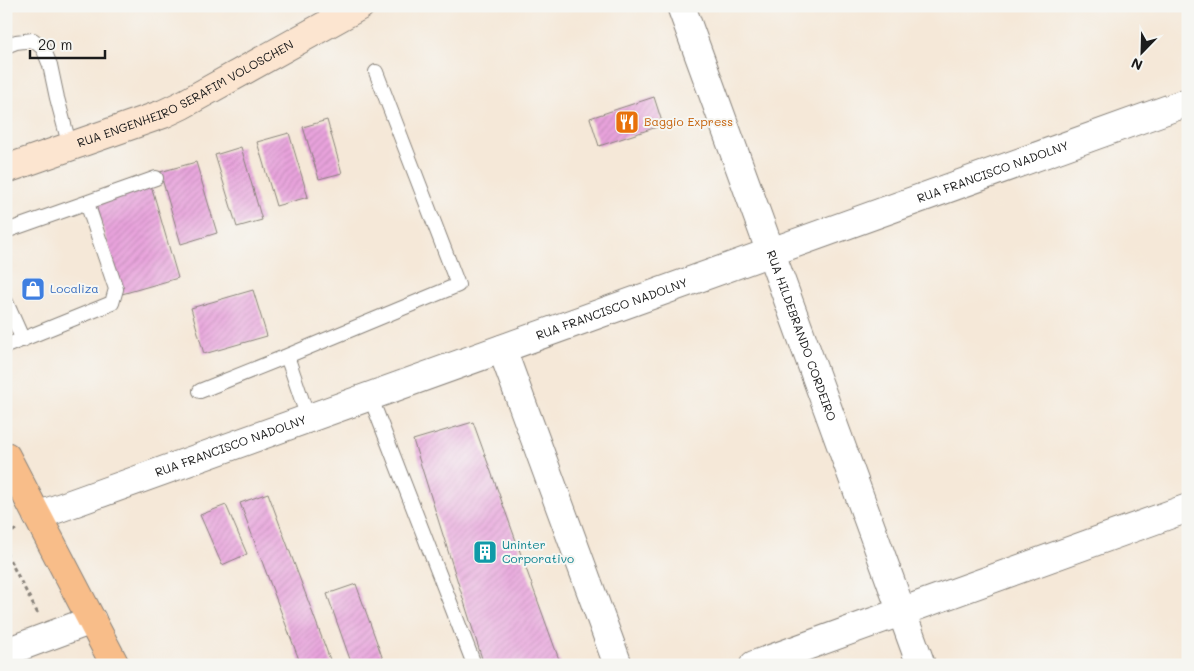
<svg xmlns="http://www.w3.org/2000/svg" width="1194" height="671" viewBox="0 0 1194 671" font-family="Mali,sans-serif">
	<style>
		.building { fill: url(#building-hatch) }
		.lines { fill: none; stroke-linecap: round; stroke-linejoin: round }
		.lane-casing { stroke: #88827a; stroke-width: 16 }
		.street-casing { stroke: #88827a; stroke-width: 30 }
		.secondary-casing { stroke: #88827a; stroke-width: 30 }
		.primary-casing { stroke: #88827a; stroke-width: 30 }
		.path { stroke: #88827a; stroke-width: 3; stroke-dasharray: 4 4; stroke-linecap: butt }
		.lane { stroke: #fff; stroke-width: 14 }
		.street { stroke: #fff; stroke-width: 28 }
		.secondary { stroke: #fce5d0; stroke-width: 28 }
		.primary { stroke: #f8bd89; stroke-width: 28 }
		.labels { text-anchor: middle; stroke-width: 4; stroke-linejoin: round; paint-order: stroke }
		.street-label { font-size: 12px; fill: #1c1c1c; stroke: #f6f6f2 }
		.food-label { font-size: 12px; fill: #c56008; stroke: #f6f6f2; text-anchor: start }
		.shop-label { font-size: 12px; fill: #366cbe; stroke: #f6f6f2; text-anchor: start }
		.culture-label { font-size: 12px; fill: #0d838f; stroke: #f6f6f2; text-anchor: start }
	</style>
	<defs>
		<pattern id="building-hatch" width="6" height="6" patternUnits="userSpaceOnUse" patternTransform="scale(1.25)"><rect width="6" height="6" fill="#e8a3dc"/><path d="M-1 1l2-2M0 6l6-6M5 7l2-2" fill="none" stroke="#c68cbc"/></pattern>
	</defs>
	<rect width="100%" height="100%" fill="#f6f6f2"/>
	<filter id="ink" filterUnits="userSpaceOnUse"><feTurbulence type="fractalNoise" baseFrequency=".02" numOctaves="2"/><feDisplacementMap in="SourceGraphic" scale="10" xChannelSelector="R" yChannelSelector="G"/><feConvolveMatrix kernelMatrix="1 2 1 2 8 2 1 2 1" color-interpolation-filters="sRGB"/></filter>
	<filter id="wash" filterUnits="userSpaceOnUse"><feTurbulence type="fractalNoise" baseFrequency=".0096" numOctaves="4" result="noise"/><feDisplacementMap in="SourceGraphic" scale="20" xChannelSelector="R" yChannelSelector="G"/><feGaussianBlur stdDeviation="1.12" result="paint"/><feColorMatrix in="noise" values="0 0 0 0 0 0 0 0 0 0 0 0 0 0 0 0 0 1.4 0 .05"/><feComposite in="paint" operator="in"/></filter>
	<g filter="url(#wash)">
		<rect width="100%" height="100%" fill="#f5e8d8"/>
		<g id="blocks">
			<path class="building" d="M654 97 663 125 599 146 590 118Z
				M327 120 342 173 319 179 303 127Z
				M289 133 308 197 276 206 257 142Z
				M241 147 262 220 237 227 215 155Z
				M196 162 217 233 181 244 160 172Z
				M151 185 178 278 122 294 95 202Z
				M253 290 267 336 204 354 191 308Z
				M473 422 561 665H484L413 440Z
				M268 493 332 665H301L240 503Z
				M226 505 247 554 222 565 200 515Z
				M356 584 385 665H352L327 594Z"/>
		</g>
	</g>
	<g filter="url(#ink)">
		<use href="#blocks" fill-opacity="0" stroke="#88827a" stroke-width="1"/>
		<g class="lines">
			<g class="lane-casing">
				<path id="lane" d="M6 46 16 42 33 40 43 48 50 65 57 98 70 147
					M6 231 156 178
					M6 302 23 340
					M6 346 112 303 116 289 87 203
					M287 356 458 285 376 72
					M200 391 287 356 308 418
					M370 396 472 659"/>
			</g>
			<g class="street-casing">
				<g id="street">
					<path id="s1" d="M681 6 921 665"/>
					<path d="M502 349 618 665"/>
					<path id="s2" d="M37 516 1188 102"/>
					<path d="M6 652 92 620"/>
					<path d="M754 665 1188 508"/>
				</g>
			</g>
			<g class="secondary-casing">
				<g id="secondary">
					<path id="s3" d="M6 169 163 114 182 105 360 6"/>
				</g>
			</g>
			<g class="primary-casing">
				<path id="primary" d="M6 456 115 665"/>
			</g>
			<path class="path" d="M6 536 16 529
				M6 553 38 614"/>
			<use href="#lane" class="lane"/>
			<use href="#street" class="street"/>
			<use href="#secondary" class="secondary"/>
			<use href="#primary" class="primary"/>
		</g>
	</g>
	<defs>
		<g id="restaurant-square" transform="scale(1.25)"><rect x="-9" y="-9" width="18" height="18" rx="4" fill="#e8710a" stroke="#f6f6f2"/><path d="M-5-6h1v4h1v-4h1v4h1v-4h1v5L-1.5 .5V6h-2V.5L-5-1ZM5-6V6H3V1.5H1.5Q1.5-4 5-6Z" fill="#fff"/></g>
		<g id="shop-square" transform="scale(1.25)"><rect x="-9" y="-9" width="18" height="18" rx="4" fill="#3f7fe0" stroke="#f6f6f2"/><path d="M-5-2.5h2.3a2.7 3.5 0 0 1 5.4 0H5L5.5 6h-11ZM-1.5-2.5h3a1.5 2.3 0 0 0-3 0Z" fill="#fff"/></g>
		<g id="building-square" transform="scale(1.25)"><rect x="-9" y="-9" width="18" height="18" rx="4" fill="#0f9aa8" stroke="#f6f6f2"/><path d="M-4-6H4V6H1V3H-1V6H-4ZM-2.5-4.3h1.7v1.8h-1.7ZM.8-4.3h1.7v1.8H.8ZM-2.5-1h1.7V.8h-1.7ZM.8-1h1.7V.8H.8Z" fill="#fff"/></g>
	</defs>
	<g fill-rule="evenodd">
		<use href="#restaurant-square" x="627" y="122"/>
		<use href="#shop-square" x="33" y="289"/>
		<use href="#building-square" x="485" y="552"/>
	</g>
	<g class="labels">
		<g class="street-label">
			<text dy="4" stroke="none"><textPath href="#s3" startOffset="195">RUA ENGENHEIRO SERAFIM VOLOSCHEN</textPath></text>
			<text dy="4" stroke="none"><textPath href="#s2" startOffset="1016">RUA FRANCISCO NADOLNY</textPath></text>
			<text dy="4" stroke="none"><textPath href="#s2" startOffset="611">RUA FRANCISCO NADOLNY</textPath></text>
			<text dy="4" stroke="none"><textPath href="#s1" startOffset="351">RUA HILDEBRANDO CORDEIRO</textPath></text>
			<text dy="4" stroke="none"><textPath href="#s2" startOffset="206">RUA FRANCISCO NADOLNY</textPath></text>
		</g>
		<g class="food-label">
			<text x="644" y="126">Baggio Express</text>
		</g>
		<g class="shop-label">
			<text x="50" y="293">Localiza</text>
		</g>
		<g class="culture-label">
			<text x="502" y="549">Uninter<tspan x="502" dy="14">Corporativo</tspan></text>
		</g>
	</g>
	<rect width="1194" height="671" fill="none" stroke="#f6f6f2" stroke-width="25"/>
	<g transform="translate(1142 52) rotate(203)" stroke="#f6f6f2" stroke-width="4" paint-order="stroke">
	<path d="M0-4L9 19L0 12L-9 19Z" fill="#1c1c1c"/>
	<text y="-8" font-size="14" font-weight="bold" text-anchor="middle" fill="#1c1c1c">N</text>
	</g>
	<path d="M30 50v8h75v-8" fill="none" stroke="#1c1c1c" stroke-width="2.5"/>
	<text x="38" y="50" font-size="15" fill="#1c1c1c" stroke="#f6f6f2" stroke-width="4" paint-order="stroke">20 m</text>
</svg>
